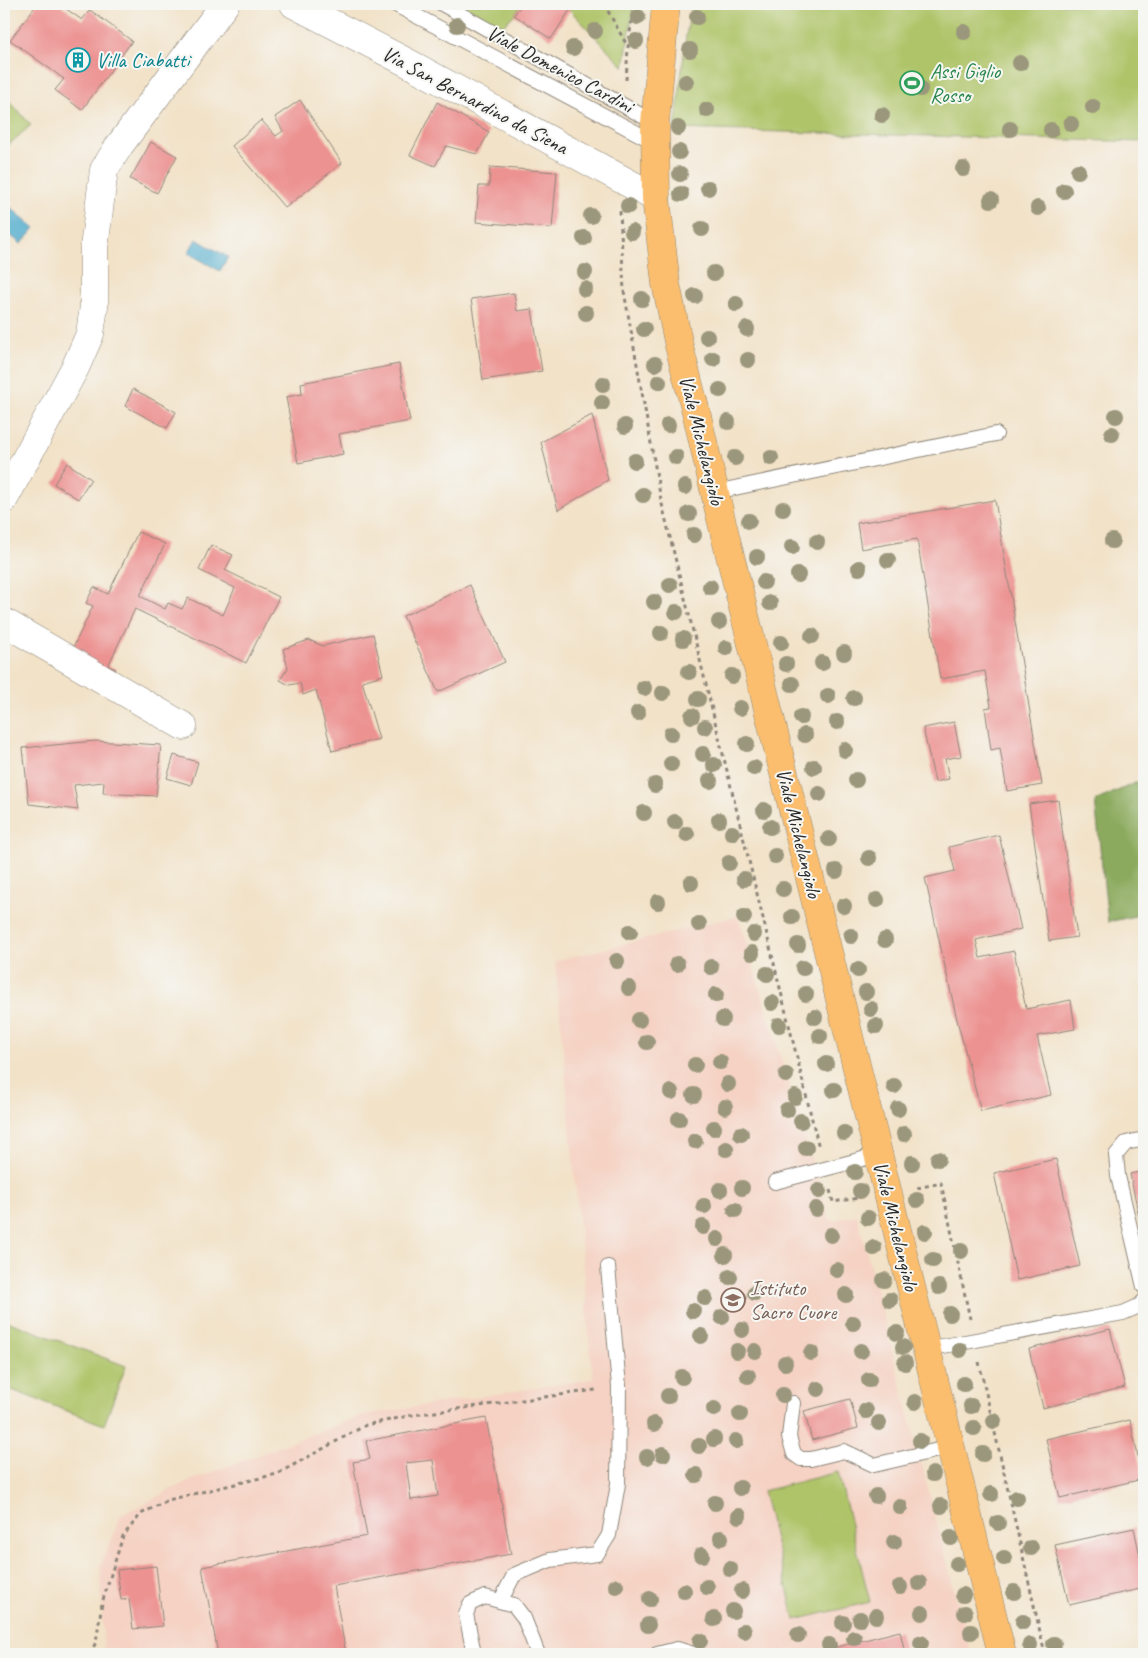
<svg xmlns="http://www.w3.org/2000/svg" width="1148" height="1658" viewBox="0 0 1148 1658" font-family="Caveat,sans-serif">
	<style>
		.built { fill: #f5d2c3 }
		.green { fill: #afc469; stroke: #6d784a }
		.forest { fill: #8baa5d; stroke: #5b6a44 }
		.water { fill: #4daacc; stroke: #3c6a7c }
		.building { fill: #ec9392; fill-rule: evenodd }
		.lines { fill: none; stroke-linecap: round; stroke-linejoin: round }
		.service-casing { stroke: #8e867a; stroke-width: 16 }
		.minor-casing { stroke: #8e867a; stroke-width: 29 }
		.primary-casing { stroke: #8e867a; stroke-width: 29 }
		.path { stroke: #8e867a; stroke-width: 3; stroke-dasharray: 4 4; stroke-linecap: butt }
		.service { stroke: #fff; stroke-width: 14 }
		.minor { stroke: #fff; stroke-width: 28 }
		.primary { stroke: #fabe6e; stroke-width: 28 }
		.tree { fill: #9b977c }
		.labels { text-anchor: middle; stroke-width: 4; stroke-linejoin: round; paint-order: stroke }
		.culture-label { font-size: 21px; fill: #0d838f; stroke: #f6f6f2; text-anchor: start }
		.street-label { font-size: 21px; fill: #2b2b2b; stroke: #f6f6f2 }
		.leisure-label { font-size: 21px; fill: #27864d; stroke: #f6f6f2; text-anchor: start }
		.education-label { font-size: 21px; fill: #785e54; stroke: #f6f6f2; text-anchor: start }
	</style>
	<rect width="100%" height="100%" fill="#f6f6f2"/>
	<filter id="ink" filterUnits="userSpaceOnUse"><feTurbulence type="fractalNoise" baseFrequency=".02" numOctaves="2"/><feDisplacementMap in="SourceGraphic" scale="10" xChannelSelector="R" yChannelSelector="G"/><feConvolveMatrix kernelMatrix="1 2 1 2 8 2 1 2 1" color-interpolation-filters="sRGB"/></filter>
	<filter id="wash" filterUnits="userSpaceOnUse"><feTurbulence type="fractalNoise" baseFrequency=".0096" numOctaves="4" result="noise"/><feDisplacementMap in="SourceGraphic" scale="20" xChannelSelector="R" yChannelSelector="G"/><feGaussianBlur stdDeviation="1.12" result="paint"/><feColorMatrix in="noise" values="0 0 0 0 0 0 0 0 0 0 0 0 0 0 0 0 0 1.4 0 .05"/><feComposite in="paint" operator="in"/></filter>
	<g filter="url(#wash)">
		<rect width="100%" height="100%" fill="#f2e2c8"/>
		<path class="built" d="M738 916 830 1221 857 1215 971 1654H104L100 1567 121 1515 184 1483 363 1415 593 1379 555 961Z"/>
		<path class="green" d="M442 4H522L514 15 495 33Z
			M559 4H634L624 67 570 10Z
			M692 4H1144V142L675 129 686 36Z
			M4 95 31 125 4 149Z
			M4 1320 126 1366 104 1425 4 1387Z
			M838 1472 870 1602 795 1620 763 1491Z"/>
		<path class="forest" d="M1144 779V914L1108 922 1095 801Z"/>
		<path class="water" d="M4 202 35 228 21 244 4 230Z
			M196 239 228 257 220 271 188 253Z"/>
		<g id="blocks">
			<path class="building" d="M37 4H59L82 20 90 10 132 41 82 110 55 90 64 79 10 40Z
				M522 4H559L570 10 551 39 514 15Z
				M300 100 342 163 285 208 232 146 261 120 276 136 283 131 275 117Z
				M437 102 489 132 477 154 446 146 435 166 410 155Z
				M151 142 177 156 157 193 130 179Z
				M490 167 557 172 552 228 476 222 479 186H489Z
				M514 293 517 311 532 309 542 371 483 380 471 299Z
				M399 364 410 421 339 434 343 454 298 463 286 397 302 394 301 383Z
				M133 389 176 412 167 428 125 406Z
				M592 415 608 480 558 510 541 442Z
				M67 463 91 479 78 499 54 484Z
				M995 500 1042 785 1007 791 1000 748 991 750 985 708 991 707 985 671 940 679 917 539 861 549 857 523Z
				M138 532 165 544 140 596 165 609 168 603 182 609 188 598 223 615 235 588 199 570 211 545 233 555 225 570 279 597 246 663 135 609 108 666 116 669 111 679 68 658 93 606 86 603 94 587 108 594Z
				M470 585 505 662 438 692 403 616Z
				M373 634 383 675 362 681 379 739 332 751 316 690 303 695 300 683 289 685 280 680 288 668 283 649 309 640 323 646Z
				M954 722 961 756 945 759 949 779 935 782 923 728Z
				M95 741 161 745 156 796 103 793 104 782 74 785 78 810 29 804 23 748Z
				M174 755 198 762 191 785 167 778Z
				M1058 800 1077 937 1049 941 1029 804Z
				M999 835 1021 929 976 940 980 958 1014 951 1026 1009 1071 1000 1075 1029 1037 1036 1051 1095 981 1111 958 1024 925 878 955 871 949 847Z
				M1056 1159 1080 1266 1017 1280 994 1173Z
				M1144 1171V1236H1143L1130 1174Z
				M1110 1329 1125 1387 1043 1408 1029 1349Z
				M850 1399 858 1428 812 1440 804 1411Z
				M486 1418 511 1554 334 1586 346 1654H218L202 1567 367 1536 353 1462 370 1459 366 1441ZM433 1460 438 1496 411 1500 406 1463Z
				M1130 1420 1143 1479 1060 1498 1046 1439Z
				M1134 1528 1144 1575V1588L1069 1605 1055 1545Z
				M156 1566 163 1626 133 1629 129 1599 121 1600 117 1570Z
				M900 1631 905 1653 898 1654H809Z"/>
		</g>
	</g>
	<g filter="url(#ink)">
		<use href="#blocks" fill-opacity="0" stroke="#8e867a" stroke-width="1"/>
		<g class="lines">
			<g class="service-casing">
				<path id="service" d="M394 4 654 142
					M442 4 655 123
					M715 492 996 434
					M1144 1139 1126 1143 1116 1155 1118 1176 1144 1287
					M775 1182 878 1155
					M927 1349 1123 1313 1139 1306 1144 1301
					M793 1403 789 1437 794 1454 801 1459H811L844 1451 874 1465 951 1447
					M501 1600 514 1575 550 1560 597 1554 609 1535 618 1484 619 1386 608 1267
					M474 1654 466 1614 470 1604 485 1597 514 1605 524 1618 538 1654
					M657 1654 677 1649 693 1654"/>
			</g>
			<g class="minor-casing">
				<path id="minor" d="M294 4 410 64 656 198
					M4 499 76 366 90 334 94 306V248L104 170 119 146 225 4
					M4 622 183 726"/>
			</g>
			<g class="primary-casing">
				<path id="primary" d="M666 4 655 123 656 198 666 284 679 346 698 420 721 519 1002 1654"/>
			</g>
			<path class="path" d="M604 4 628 47
				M626 80 628 48 632 17
				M620 211 624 291 661 500 819 1148
				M917 1188 941 1183 970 1319
				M830 1190 833 1202 859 1198
				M979 1362 1045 1654
				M90 1654 96 1642 102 1603 123 1536 141 1514 168 1500 277 1474 366 1425 413 1415 596 1390"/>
			<use href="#service" class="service"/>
			<use href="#minor" class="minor"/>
			<use href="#primary" class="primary"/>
		</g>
		<g class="tree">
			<circle cx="638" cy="17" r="8"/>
			<circle cx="697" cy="17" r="8"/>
			<circle cx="457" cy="25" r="8"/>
			<circle cx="595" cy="31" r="8"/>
			<circle cx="964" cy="32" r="8"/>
			<circle cx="636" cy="41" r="8"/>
			<circle cx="573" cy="48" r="8"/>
			<circle cx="690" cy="50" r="8"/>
			<circle cx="1020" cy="63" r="8"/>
			<circle cx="686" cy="82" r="8"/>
			<circle cx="920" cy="89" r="8"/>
			<circle cx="1093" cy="107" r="8"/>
			<circle cx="707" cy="110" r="8"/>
			<circle cx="882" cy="115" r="8"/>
			<circle cx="1071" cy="124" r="8"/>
			<circle cx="678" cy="128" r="8"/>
			<circle cx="1010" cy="129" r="8"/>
			<circle cx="1051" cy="130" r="8"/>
			<circle cx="679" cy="152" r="8"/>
			<circle cx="963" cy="169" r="8"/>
			<circle cx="1078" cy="171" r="8"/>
			<circle cx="680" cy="174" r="8"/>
			<circle cx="708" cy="188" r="8"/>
			<circle cx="1064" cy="191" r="8"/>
			<circle cx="681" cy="194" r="8"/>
			<circle cx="991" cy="200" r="8"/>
			<circle cx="628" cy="206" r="8"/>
			<circle cx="1038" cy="208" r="8"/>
			<circle cx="591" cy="216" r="8"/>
			<circle cx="702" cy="229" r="8"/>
			<circle cx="632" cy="232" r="8"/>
			<circle cx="584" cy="238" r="8"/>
			<circle cx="585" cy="272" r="8"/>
			<circle cx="714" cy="273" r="8"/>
			<circle cx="585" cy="289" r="8"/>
			<circle cx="695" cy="296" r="8"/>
			<circle cx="642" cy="299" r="8"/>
			<circle cx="736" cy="304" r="8"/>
			<circle cx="586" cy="313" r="8"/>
			<circle cx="644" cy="329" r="8"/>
			<circle cx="747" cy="329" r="8"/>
			<circle cx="707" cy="337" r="8"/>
			<circle cx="713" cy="359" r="8"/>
			<circle cx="748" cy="360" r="8"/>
			<circle cx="655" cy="364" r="8"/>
			<circle cx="659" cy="382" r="8"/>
			<circle cx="603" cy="384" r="8"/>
			<circle cx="720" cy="390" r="8"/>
			<circle cx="602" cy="403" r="8"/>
			<circle cx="1116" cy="416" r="8"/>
			<circle cx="728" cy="422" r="8"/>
			<circle cx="668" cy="425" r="8"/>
			<circle cx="625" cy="426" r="8"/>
			<circle cx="1112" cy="434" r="8"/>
			<circle cx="676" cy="457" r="8"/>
			<circle cx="735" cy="458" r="8"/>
			<circle cx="771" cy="458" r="8"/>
			<circle cx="635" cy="461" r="8"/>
			<circle cx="685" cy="487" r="8"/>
			<circle cx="643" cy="495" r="8"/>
			<circle cx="783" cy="509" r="8"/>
			<circle cx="689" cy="514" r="8"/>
			<circle cx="749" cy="521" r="8"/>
			<circle cx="694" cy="535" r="8"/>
			<circle cx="1112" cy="541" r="8"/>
			<circle cx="817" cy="542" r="8"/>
			<circle cx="792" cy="547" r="8"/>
			<circle cx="757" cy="557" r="8"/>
			<circle cx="888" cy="560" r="8"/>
			<circle cx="859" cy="568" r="8"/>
			<circle cx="798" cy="575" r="8"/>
			<circle cx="764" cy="582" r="8"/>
			<circle cx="670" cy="585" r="8"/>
			<circle cx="710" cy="587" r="8"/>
			<circle cx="654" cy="602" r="8"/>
			<circle cx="770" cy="603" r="8"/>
			<circle cx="676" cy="612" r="8"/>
			<circle cx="719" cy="622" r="8"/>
			<circle cx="661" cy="633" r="8"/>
			<circle cx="812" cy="636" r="8"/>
			<circle cx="683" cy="639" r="8"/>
			<circle cx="781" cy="643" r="8"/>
			<circle cx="726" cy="648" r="8"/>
			<circle cx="844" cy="653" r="8"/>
			<circle cx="822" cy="663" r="8"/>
			<circle cx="786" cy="664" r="8"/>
			<circle cx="689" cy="672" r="8"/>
			<circle cx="732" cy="676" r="8"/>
			<circle cx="792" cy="684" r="8"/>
			<circle cx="644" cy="688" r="8"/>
			<circle cx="663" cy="693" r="8"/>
			<circle cx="828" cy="696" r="8"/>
			<circle cx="854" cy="698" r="8"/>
			<circle cx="698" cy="699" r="8"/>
			<circle cx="740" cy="708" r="8"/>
			<circle cx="638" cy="713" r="8"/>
			<circle cx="692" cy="716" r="8"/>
			<circle cx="801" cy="717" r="8"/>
			<circle cx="837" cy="722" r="8"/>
			<circle cx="705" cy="727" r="8"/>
			<circle cx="671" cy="734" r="8"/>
			<circle cx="805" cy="735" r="8"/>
			<circle cx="747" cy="744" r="8"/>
			<circle cx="845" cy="750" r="8"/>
			<circle cx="703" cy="754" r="8"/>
			<circle cx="671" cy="764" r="8"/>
			<circle cx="714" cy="765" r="8"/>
			<circle cx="814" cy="767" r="8"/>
			<circle cx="754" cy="768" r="8"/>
			<circle cx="856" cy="780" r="8"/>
			<circle cx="710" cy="781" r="8"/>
			<circle cx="655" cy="785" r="8"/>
			<circle cx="819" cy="794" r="8"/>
			<circle cx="764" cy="810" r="8"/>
			<circle cx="644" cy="813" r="8"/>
			<circle cx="719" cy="820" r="8"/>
			<circle cx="675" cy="822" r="8"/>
			<circle cx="770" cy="827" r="8"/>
			<circle cx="732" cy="833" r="8"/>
			<circle cx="687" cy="834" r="8"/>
			<circle cx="829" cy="839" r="8"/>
			<circle cx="775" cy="856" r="8"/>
			<circle cx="869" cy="858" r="8"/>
			<circle cx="729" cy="863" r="8"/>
			<circle cx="836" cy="871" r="8"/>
			<circle cx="744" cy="879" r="8"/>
			<circle cx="691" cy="883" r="8"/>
			<circle cx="783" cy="889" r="8"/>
			<circle cx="877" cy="900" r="8"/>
			<circle cx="658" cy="902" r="8"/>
			<circle cx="844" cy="906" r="8"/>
			<circle cx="744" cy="917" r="8"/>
			<circle cx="792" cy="917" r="8"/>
			<circle cx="699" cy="924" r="8"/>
			<circle cx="630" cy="932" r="8"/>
			<circle cx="754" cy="934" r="8"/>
			<circle cx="851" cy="936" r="8"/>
			<circle cx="885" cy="940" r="8"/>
			<circle cx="798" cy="945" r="8"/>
			<circle cx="752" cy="953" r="8"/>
			<circle cx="617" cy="961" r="8"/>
			<circle cx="677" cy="964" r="8"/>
			<circle cx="711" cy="967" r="8"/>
			<circle cx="803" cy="968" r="8"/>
			<circle cx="858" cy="970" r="8"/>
			<circle cx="767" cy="974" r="8"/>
			<circle cx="629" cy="988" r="8"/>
			<circle cx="866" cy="992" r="8"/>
			<circle cx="806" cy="994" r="8"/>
			<circle cx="716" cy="995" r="8"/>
			<circle cx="772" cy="1003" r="8"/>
			<circle cx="871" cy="1009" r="8"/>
			<circle cx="815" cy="1017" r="8"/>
			<circle cx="723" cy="1019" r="8"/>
			<circle cx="639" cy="1020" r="8"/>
			<circle cx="779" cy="1025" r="8"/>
			<circle cx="876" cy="1026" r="8"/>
			<circle cx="820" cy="1036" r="8"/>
			<circle cx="647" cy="1042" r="8"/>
			<circle cx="720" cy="1062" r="8"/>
			<circle cx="826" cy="1064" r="8"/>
			<circle cx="695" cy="1065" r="8"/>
			<circle cx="786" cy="1075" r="8"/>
			<circle cx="728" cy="1084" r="8"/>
			<circle cx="894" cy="1086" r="8"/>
			<circle cx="834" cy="1090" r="8"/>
			<circle cx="671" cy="1092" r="8"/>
			<circle cx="694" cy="1095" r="8"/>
			<circle cx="795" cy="1097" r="8"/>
			<circle cx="725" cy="1107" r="8"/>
			<circle cx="898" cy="1109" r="8"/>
			<circle cx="787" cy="1110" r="8"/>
			<circle cx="679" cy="1119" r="8"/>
			<circle cx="801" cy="1121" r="8"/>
			<circle cx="714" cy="1128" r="8"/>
			<circle cx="844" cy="1133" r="8"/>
			<circle cx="741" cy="1134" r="8"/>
			<circle cx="904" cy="1134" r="8"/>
			<circle cx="695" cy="1141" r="8"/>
			<circle cx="806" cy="1148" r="8"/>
			<circle cx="726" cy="1149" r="8"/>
			<circle cx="938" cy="1159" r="8"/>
			<circle cx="912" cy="1163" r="8"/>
			<circle cx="855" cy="1172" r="8"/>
			<circle cx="742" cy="1188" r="8"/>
			<circle cx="720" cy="1190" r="8"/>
			<circle cx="819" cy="1191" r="8"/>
			<circle cx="860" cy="1191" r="8"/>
			<circle cx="917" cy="1200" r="8"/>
			<circle cx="704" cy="1206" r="8"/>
			<circle cx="816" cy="1209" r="8"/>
			<circle cx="735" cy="1210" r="8"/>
			<circle cx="868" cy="1218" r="8"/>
			<circle cx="703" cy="1227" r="8"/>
			<circle cx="925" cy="1232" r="8"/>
			<circle cx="831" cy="1235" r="8"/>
			<circle cx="717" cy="1239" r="8"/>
			<circle cx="874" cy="1248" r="8"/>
			<circle cx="961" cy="1251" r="8"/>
			<circle cx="725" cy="1255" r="8"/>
			<circle cx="933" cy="1260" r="8"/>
			<circle cx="837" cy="1270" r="8"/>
			<circle cx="730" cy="1277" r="8"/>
			<circle cx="884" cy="1280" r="8"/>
			<circle cx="939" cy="1287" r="8"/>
			<circle cx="755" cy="1293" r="8"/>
			<circle cx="846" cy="1295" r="8"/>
			<circle cx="705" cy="1298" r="8"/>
			<circle cx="739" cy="1299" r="8"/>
			<circle cx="890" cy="1300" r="8"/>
			<circle cx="693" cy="1311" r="8"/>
			<circle cx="950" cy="1314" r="8"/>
			<circle cx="722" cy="1317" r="8"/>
			<circle cx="853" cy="1323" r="8"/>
			<circle cx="742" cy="1330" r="8"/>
			<circle cx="897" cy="1333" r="8"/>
			<circle cx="701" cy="1336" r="8"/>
			<circle cx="903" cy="1347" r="8"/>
			<circle cx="960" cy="1350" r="8"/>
			<circle cx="737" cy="1351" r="8"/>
			<circle cx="755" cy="1351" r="8"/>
			<circle cx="861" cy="1351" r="8"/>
			<circle cx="811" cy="1353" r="8"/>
			<circle cx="785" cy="1363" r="8"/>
			<circle cx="905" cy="1363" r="8"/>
			<circle cx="748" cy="1376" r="8"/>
			<circle cx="682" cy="1377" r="8"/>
			<circle cx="869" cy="1380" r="8"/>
			<circle cx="964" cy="1384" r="8"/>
			<circle cx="818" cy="1389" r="8"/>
			<circle cx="783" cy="1395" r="8"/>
			<circle cx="668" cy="1396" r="8"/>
			<circle cx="915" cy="1402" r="8"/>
			<circle cx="971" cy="1406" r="8"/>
			<circle cx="714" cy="1409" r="8"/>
			<circle cx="866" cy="1411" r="8"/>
			<circle cx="740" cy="1414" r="8"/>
			<circle cx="994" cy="1421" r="8"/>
			<circle cx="879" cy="1423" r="8"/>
			<circle cx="654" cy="1424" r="8"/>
			<circle cx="974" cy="1428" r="8"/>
			<circle cx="714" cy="1439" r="8"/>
			<circle cx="736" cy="1441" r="8"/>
			<circle cx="920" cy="1441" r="8"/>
			<circle cx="699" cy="1446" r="8"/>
			<circle cx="663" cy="1454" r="8"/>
			<circle cx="983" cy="1454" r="8"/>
			<circle cx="647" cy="1457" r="8"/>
			<circle cx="933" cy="1474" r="8"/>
			<circle cx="696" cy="1475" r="8"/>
			<circle cx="740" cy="1488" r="8"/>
			<circle cx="991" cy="1494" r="8"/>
			<circle cx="876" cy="1496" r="8"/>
			<circle cx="1017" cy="1498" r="8"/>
			<circle cx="715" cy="1503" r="8"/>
			<circle cx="941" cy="1506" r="8"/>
			<circle cx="900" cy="1507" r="8"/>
			<circle cx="739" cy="1516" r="8"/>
			<circle cx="998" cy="1523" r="8"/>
			<circle cx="721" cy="1538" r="8"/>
			<circle cx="951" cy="1538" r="8"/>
			<circle cx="894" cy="1542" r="8"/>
			<circle cx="1031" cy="1548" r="8"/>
			<circle cx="702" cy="1555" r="8"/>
			<circle cx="1004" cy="1558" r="8"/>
			<circle cx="957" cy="1564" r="8"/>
			<circle cx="730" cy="1569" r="8"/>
			<circle cx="919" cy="1583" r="8"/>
			<circle cx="616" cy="1586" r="8"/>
			<circle cx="707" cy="1587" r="8"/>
			<circle cx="900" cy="1587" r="8"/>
			<circle cx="684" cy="1591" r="8"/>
			<circle cx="742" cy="1591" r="8"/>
			<circle cx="1014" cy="1592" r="8"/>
			<circle cx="963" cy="1595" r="8"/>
			<circle cx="650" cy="1599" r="8"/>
			<circle cx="733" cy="1611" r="8"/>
			<circle cx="922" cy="1613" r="8"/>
			<circle cx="965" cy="1613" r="8"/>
			<circle cx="876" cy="1616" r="8"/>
			<circle cx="714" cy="1619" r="8"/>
			<circle cx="860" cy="1619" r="8"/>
			<circle cx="1023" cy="1622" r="8"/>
			<circle cx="843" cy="1623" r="8"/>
			<circle cx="648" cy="1625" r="8"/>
			<circle cx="744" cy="1631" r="8"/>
			<circle cx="971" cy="1632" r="8"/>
			<circle cx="798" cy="1635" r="8"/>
			<circle cx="854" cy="1638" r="8"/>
			<circle cx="700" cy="1641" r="8"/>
			<circle cx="921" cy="1643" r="8"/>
			<circle cx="1054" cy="1644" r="8"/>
			<circle cx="829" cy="1645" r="8"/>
			<circle cx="1030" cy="1645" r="8"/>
		</g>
	</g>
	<defs>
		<g id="building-ring" transform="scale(1.25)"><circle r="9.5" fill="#f6f6f2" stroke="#0f9aa8" stroke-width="1.5"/><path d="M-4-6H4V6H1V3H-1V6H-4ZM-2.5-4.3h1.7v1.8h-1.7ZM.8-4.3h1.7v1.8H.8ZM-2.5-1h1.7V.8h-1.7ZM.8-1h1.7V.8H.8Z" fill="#0f9aa8"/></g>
		<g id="stadium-ring" transform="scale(1.25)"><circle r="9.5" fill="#f6f6f2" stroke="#2e9e5b" stroke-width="1.5"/><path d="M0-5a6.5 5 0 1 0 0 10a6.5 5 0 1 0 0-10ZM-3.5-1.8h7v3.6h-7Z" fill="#2e9e5b"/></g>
		<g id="school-ring" transform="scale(1.25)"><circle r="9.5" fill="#f6f6f2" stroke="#8d6e63" stroke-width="1.5"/><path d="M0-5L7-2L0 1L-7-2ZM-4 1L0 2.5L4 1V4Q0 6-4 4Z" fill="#8d6e63"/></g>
	</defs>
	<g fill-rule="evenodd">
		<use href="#building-ring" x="78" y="60"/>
		<use href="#stadium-ring" x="912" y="83"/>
		<use href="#school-ring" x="733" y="1300"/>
	</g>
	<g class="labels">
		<g class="culture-label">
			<text x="96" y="67">Villa Ciabatti</text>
		</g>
		<g class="street-label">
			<text transform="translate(560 69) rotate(28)" y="7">Viale Domenico Cardini</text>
			<text transform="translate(475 100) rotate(28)" y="7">Via San Bernardino da Siena</text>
			<text transform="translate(702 440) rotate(76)" y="7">Viale Michelangiolo</text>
			<text transform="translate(799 833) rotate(76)" y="7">Viale Michelangiolo</text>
			<text transform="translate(896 1226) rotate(76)" y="7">Viale Michelangiolo</text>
		</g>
		<g class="leisure-label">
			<text x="930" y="78">Assi Giglio<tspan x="930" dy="24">Rosso</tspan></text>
		</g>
		<g class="education-label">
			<text x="750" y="1295">Istituto<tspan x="750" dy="24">Sacro Cuore</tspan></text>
		</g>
	</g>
	<rect width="1148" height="1658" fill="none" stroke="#f6f6f2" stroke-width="20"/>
</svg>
